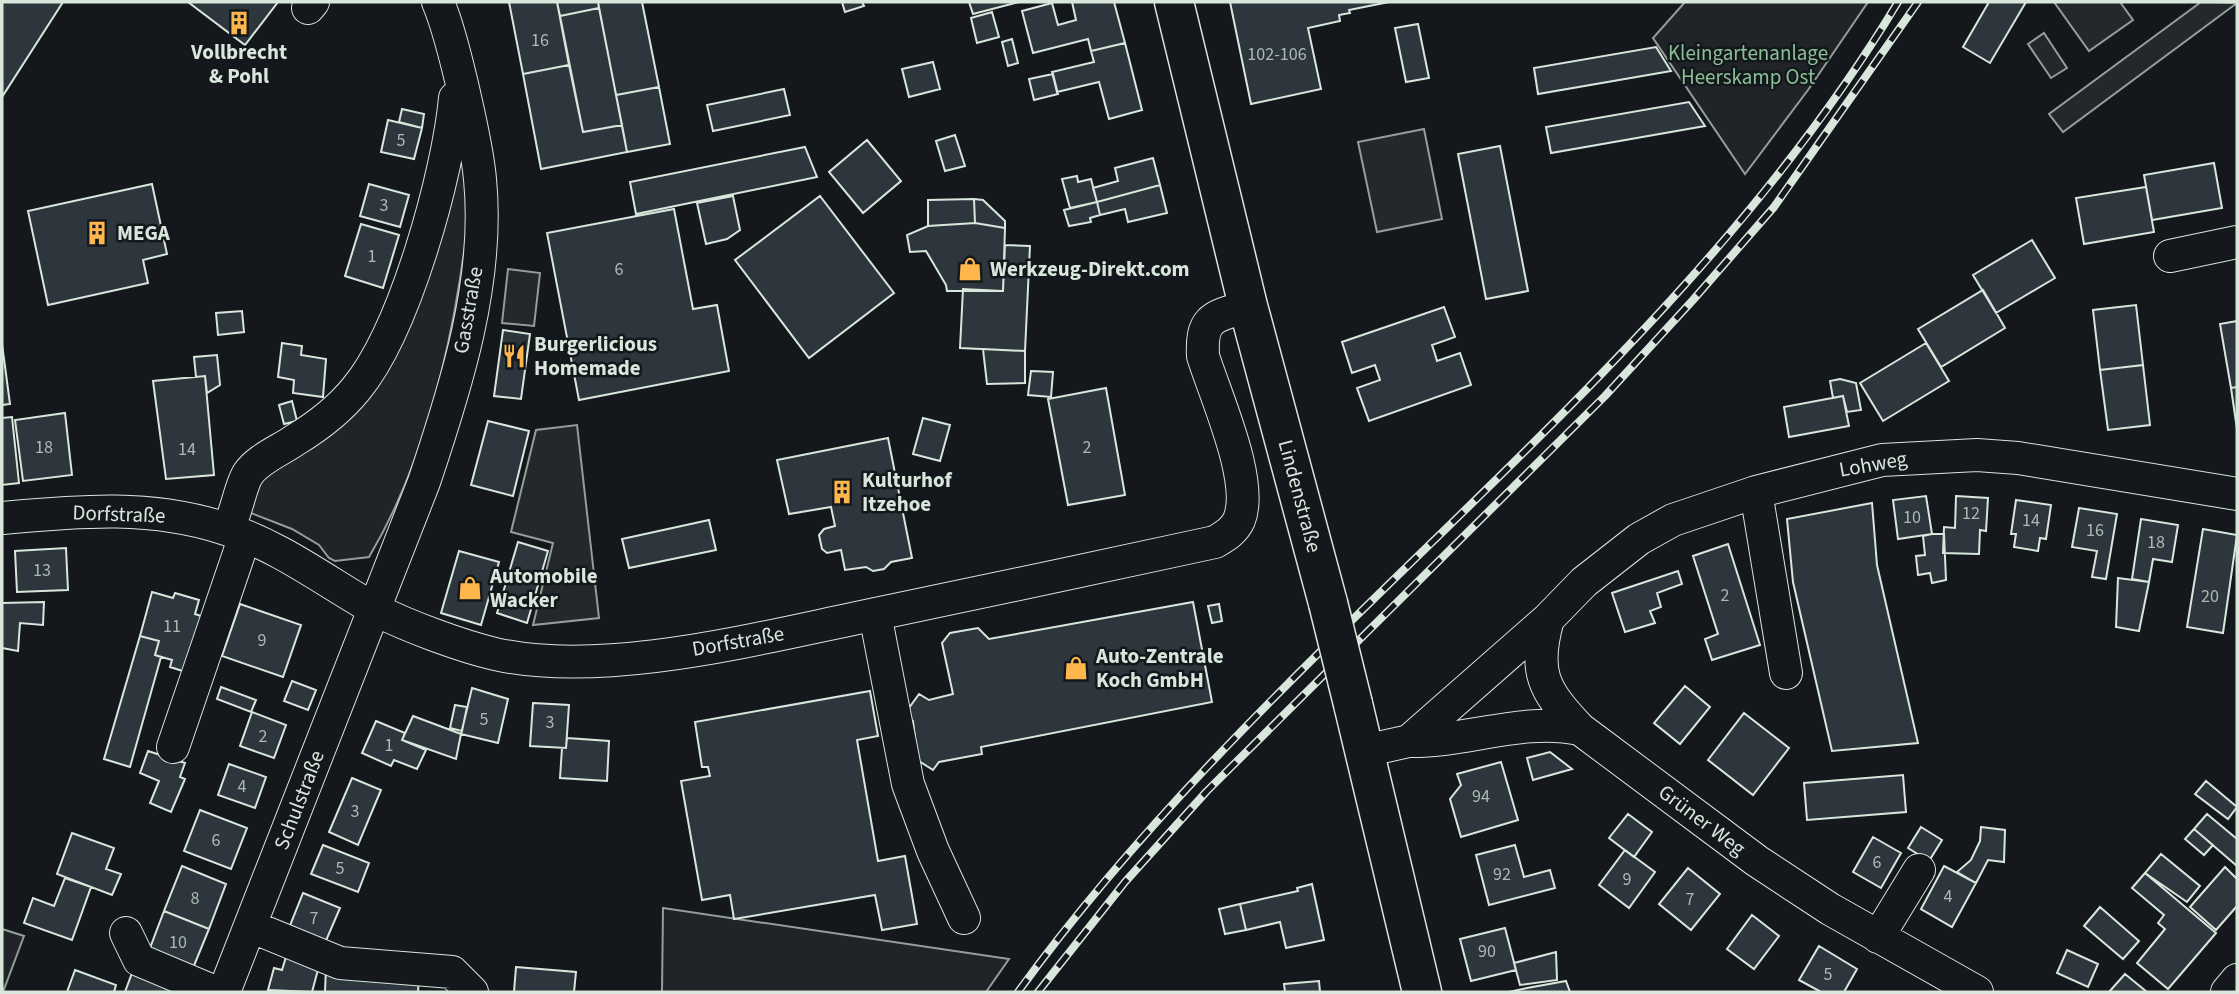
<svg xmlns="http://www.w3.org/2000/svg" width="2239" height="994" viewBox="0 0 2239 994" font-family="'Source Sans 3',sans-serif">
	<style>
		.green { fill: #202428; stroke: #939e99; stroke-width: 2 }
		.parking { fill: #24282b; stroke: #939e99; stroke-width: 2 }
		.building { fill: #2c363c; stroke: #d8e6dc; stroke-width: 2 }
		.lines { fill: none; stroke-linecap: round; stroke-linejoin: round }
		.minor-casing { stroke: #d8e6dc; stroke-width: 34 }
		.major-casing { stroke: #d8e6dc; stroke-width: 41 }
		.minor { stroke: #14181c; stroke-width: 32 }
		.major { stroke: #14181c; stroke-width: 38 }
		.rail-casing { stroke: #d8e6dc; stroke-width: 8 }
		.rail { stroke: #14181c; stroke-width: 5; stroke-dasharray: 16; stroke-linecap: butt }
		.major-bridge-casing { stroke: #d8e6dc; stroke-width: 41; stroke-linecap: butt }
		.major-bridge { stroke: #14181c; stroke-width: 38 }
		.labels { text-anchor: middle; stroke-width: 5; stroke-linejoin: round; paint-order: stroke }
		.number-label { font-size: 18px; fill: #adbab4 }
		.poi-label { font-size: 21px; font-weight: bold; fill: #d8e6dc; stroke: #14181c; text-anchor: start }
		.park-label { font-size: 21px; fill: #8ac095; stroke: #14181c }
		.street-label { font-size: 21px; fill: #d8e6dc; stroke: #14181c }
	</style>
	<rect width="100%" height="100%" fill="#14181c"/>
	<path class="green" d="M1685 2H1868L1808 90 1745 174 1653 38Z
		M460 135C463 154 467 174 468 193 470 222 464 250 460 279 445 375 419 473 369 557L335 561 329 558 319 545 292 529 243 510 250 488 341 414Z
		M663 908 1009 959 986 992H662Z
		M2 929 24 936 3 992H2Z"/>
	<path class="parking" d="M2054 2H2120L2133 20 2089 51Z
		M2201 2 2237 3 2063 132 2049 114Z
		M2044 33 2067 68 2051 78 2028 44Z
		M1424 129 1442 219 1377 232 1358 142Z
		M508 269 540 273 534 326 502 323Z
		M577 425 599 618 533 625 553 543 511 532 536 430Z"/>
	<path class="building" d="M2 2H63L2 97Z
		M188 2H278L245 45Z
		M509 2H557L569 65 523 74Z
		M557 2H598L599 8 560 16Z
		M598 2H642L659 87 616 95Z
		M842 2H862L864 6 845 12Z
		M969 2H1019L973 14Z
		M1072 2H1114L1125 43 1091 51 1088 39 1033 53 1022 11 1052 3 1058 25 1076 20Z
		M1230 2H1389L1349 10 1350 13 1339 15 1340 21 1308 28 1321 89 1251 104Z
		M1989 2H2026L1990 63 1963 47Z
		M599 8 622 125 583 132 560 16Z
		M992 12 999 37 977 43 971 18Z
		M1418 24 1429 78 1406 82 1395 28Z
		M1012 39 1018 63 1008 66 1002 42Z
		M1125 43 1142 110 1109 119 1099 82 1057 92 1052 72 1094 62 1091 51Z
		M1656 47 1671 71 1538 94 1534 68Z
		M933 62 940 89 909 97 902 69Z
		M569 65 583 132 622 125 627 152 541 169 523 74Z
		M1053 74 1058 94 1034 100 1029 79Z
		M659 87 670 144 627 152 616 95Z
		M784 89 790 115 713 131 707 105Z
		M1689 102 1705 126 1551 153 1546 127Z
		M402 109 424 114 422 128 399 122Z
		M388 120 422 128 414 159 381 152Z
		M955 135 965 166 945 171 936 141Z
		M867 140 901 181 863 213 829 172Z
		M1500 146 1528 291 1486 299 1458 154Z
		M805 147 817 177 636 214 630 182Z
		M1153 158 1160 185 1097 202 1093 188 1118 181 1115 168Z
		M2214 163 2222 208 2152 220 2144 175Z
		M1077 176 1078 182 1091 179 1097 202 1070 208 1062 179Z
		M152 184 167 254 143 260 148 283 48 305 28 211Z
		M369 184 409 195 400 227 360 216Z
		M1160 185 1167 213 1128 222 1125 209 1100 215 1097 202Z
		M2146 187 2154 232 2084 244 2076 198Z
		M733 196 740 230 727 239 706 244 697 203Z
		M820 196 894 293 809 358 735 260Z
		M974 199 975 223 928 226V200Z
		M974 199 983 200 1005 221V228L975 223Z
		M1097 202 1100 215 1090 218 1091 222 1069 226 1064 210Z
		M674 209 693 309 717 305 729 371 579 400 547 233Z
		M975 223 1005 228 1003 291H947L946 285 926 251 910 252 907 235 928 226Z
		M361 224 399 235 383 288 345 276Z
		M2032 240 2055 278 1996 313 1973 275Z
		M1005 245 1030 246 1025 351 960 348 963 289 1003 291Z
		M1983 290 2005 328 1941 367 1918 329Z
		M2136 305 2143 365 2100 370 2093 310Z
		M1444 307 1455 337 1432 345 1435 354 1437 361 1460 353 1471 385 1369 421 1357 388 1380 380 1375 365 1352 373 1342 342Z
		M242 311 244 332 218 335 216 313Z
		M2237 321V387L2231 388 2220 324Z
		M503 330 530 334 521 399 494 396Z
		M282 343 302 346 301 355 326 359 323 397 293 393 294 380 278 377Z
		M1926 343 1949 381 1883 421 1860 383Z
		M2 344 10 404 2 405Z
		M983 349 1025 351V383L987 384Z
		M217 355 220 385 207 393 205 376 196 377 194 357Z
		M2143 365 2150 425 2108 430 2100 370Z
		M1031 371 1053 372 1051 397 1028 395Z
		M205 376 214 475 166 479 153 381Z
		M1840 379 1856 383 1861 410 1847 412 1843 396 1833 398 1830 381Z
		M2237 387V429L2231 388Z
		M1106 388 1125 495 1068 505 1048 399Z
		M1843 396 1849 426 1789 437 1784 407Z
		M292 401 297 421 284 424 279 405Z
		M65 413 72 475 23 481 15 420Z
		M2 415V418L12 417 19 483 2 485Z
		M923 418 950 425 940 461 913 454Z
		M488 421 529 431 513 496 471 485Z
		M888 438 912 558 891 562 884 569 873 571 866 567 845 570 841 550 827 553 822 549 819 535 824 529 835 526 831 507 789 514 777 460Z
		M1926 496 1932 534 1898 539 1893 500Z
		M1956 496 1988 498 1986 531 1980 530 1979 554 1943 553 1944 527 1955 528Z
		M2016 500 2051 505 2046 539 2040 538 2038 551 2014 547 2016 534H2011Z
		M1872 503 1877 565 1918 743 1832 751 1793 582 1787 519Z
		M2079 508 2117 514 2106 579 2092 577 2097 551 2072 547Z
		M2141 519 2178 525 2172 562 2153 559 2149 582 2132 579Z
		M709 520 716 550 629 568 622 539Z
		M2203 529 2237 535 2223 633 2187 627Z
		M1932 534H1944L1946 580 1932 583 1930 573 1918 575 1916 556 1925 555 1923 536Z
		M518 542 548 551 527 623 497 613Z
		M1728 544 1760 645 1712 660 1705 639 1718 634 1693 556Z
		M66 548 68 590 17 592 15 551Z
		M459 551 499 562 481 625 441 613Z
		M1678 571 1682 584 1657 593 1661 607 1650 611 1655 623 1625 632 1612 593Z
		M2118 578 2149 582 2139 631 2116 627Z
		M152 592 173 598 175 593 199 600 195 614 204 617 189 673 170 667 172 660 155 655 159 641 140 636Z
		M44 602 43 625 20 623 18 651 2 648V603Z
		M1193 602 1212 702 981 747 982 754 939 762 933 770 911 756 916 747 913 721 904 715 919 694 929 700 953 694 942 643 950 633 978 628 989 639Z
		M240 604 301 625 283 677 222 656Z
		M1219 604 1222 621 1212 623 1208 606Z
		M140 636 159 641 155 655 161 657 130 767 104 759Z
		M292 681 316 690 308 710 284 701Z
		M1685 686 1710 707 1680 744 1654 723Z
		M221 687 256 700 251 712 217 699Z
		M472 688 508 699 498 743 461 734Z
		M870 691 878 736 857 740 878 861 905 856 917 924 882 930 875 895 734 919 730 895 702 900 681 781 710 776 708 767H702L695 722Z
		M533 703 569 705 566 748 530 746Z
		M455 705 467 707 462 731 450 728Z
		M252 712 286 725 274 758 240 746Z
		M1744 713 1789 748 1753 795 1708 760Z
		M413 716 461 734 456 759 402 740Z
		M376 721 405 733 402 740 426 750 417 769 394 760 391 766 362 753Z
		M567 738 609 741 607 781 560 778 562 748H566Z
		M148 751 185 763 180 777 185 779 171 812 150 803 159 781 140 773Z
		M1550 752 1572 769 1533 780 1527 758Z
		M1501 762 1518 820 1461 837 1450 799 1461 785 1457 774Z
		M229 764 266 777 255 808 218 795Z
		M1903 775 1906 812 1807 820 1804 783Z
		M352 778 381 790 358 845 329 832Z
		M2206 781 2237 807 2228 819 2195 794Z
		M200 810 247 828 231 869 184 851Z
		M1628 814 1652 832 1634 857 1609 838Z
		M2207 814 2237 839V866L2194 829Z
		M1921 827 1942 840 1929 861 1908 848Z
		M1981 827 2005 830 2004 862 1988 860 1976 883 1957 872 1971 860 1980 841Z
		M2194 829 2213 845 2204 855 2185 839Z
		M72 833 114 848 106 869 121 874 112 895 57 874Z
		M1873 837 1901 853 1881 888 1853 872Z
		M323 845 369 863 358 892 311 874Z
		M1515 845 1524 877 1550 870 1555 888 1489 905 1476 855Z
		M1625 850 1655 872 1629 908 1599 885Z
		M2161 854 2200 886 2187 902 2145 873Z
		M182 866 226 884 209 929 164 911Z
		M1944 866 1976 883 1952 927 1921 909Z
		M2225 867 2237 879V906L2216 930 2190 907Z
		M1688 868 1720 894 1691 930 1659 904Z
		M2145 873 2216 933 2168 989 2137 963 2165 929 2158 923 2164 915 2132 888Z
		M65 878 91 887 72 940 24 923 33 898 54 906Z
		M1312 884 1324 940 1286 948 1280 922 1246 930 1240 904 1298 891 1297 888Z
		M303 893 340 908 325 943 289 928Z
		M1240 904 1246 930 1225 934 1219 909Z
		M2100 907 2139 941 2123 959 2084 926Z
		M164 911 209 929 191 973 147 956Z
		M1752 915 1779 936 1754 969 1727 949Z
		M1505 928 1516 970 1471 981 1460 939Z
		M1819 946 1857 969 1844 992H1821L1799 980Z
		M2067 950 2098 964 2088 987 2057 973Z
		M1556 952 1557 980 1520 985 1514 963Z
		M286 957 319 966 312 992 268 990 274 968 282 970Z
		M326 967 419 976 418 992H325Z
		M516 967 576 972 574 992H514Z
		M75 970 116 985 114 992H67Z
		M132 973 181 992H125Z
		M2125 974 2147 992H2109Z
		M1319 981 1320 992H1285L1284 984Z
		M1566 981 1570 992H1509L1527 988Z"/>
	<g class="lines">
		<g class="minor-casing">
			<path id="minor" d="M308 8 313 2
				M2170 256 2237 242
				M1756 492 1786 673
				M2 518C79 511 151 504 226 529 280 546 328 583 376 610 407 626 461 646 495 654 601 678 751 640 857 618 976 593 1096 568 1215 542 1225 536 1234 531 1239 520 1255 482 1215 395 1203 356 1201 316 1214 317 1248 306
				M228 529C236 514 241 484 248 474 258 459 281 450 295 440 318 426 339 410 356 389 405 330 448 174 455 98
				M875 614 908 784 933 851 964 918
				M1548 619C1533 672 1543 690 1580 729
				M1409 741C1468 742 1522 717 1580 729L1757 861 1830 909 1977 992
				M173 747 245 536
				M1364 751 1409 741 1548 619 1584 582 1639 539 1673 520 1756 492 1882 460 1977 455 2018 458 2237 494
				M250 926 340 963 452 972 472 992
				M126 933 139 960 215 992
				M1878 937 1919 870
				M224 992 424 482C456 387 490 281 480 179 477 147 469 115 462 84 455 56 449 28 438 2
				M2227 992 2237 980"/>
		</g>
		<g class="major-casing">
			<path id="major" d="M1174 2 1248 306 1328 603
				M1353 704 1422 992"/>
		</g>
		<use href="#minor" class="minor"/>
		<use href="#major" class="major"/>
		<g class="rail-casing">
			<path id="rail" d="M1018 992C1278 634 1669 383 1898 2
				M1038 992 1125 882 1207 791 1605 396 1693 300 1774 207 1918 2"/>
		</g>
		<use href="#rail" class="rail"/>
		<g class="major-bridge-casing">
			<path id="major-bridge" d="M1328 603 1353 704"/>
		</g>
		<use href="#major-bridge" class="major-bridge"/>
	</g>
	<defs>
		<g id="building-bare" transform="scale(1.89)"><path d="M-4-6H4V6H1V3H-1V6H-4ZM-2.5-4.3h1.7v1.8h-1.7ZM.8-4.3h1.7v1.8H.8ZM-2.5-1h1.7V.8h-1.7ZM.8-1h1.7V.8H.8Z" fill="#ffb74d" stroke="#14181c" stroke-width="2.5" paint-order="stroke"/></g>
		<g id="shop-bare" transform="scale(1.89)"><path d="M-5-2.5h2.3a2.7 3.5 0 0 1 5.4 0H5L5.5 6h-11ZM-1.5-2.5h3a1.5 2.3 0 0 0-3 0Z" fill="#ffb74d" stroke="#14181c" stroke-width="2.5" paint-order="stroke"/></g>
		<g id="restaurant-bare" transform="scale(1.89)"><path d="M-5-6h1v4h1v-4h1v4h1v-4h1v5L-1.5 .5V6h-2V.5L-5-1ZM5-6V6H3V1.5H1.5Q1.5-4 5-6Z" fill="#ffb74d" stroke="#14181c" stroke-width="2.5" paint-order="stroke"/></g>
	</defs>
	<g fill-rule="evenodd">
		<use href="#building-bare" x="239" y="23"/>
		<use href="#building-bare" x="97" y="233"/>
		<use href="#shop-bare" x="970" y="269"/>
		<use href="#restaurant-bare" x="514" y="356"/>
		<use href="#building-bare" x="842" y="492"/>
		<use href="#shop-bare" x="470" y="588"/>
		<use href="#shop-bare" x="1076" y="668"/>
	</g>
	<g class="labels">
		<g class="number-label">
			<text x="540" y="46">16</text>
			<text x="1277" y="60">102-106</text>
			<text x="401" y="146">5</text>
			<text x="384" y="211">3</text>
			<text x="372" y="262">1</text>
			<text x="619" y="275">6</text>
			<text x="44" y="453">18</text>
			<text x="1087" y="453">2</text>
			<text x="187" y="455">14</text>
			<text x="1971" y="519">12</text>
			<text x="1912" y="523">10</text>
			<text x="2031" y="526">14</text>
			<text x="2095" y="536">16</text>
			<text x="2156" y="548">18</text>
			<text x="42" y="576">13</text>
			<text x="1725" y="601">2</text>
			<text x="2210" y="602">20</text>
			<text x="172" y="632">11</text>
			<text x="262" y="646">9</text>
			<text x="484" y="725">5</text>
			<text x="550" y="728">3</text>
			<text x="263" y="742">2</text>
			<text x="389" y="751">1</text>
			<text x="242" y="792">4</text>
			<text x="1481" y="802">94</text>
			<text x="355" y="817">3</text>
			<text x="216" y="846">6</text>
			<text x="1877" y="868">6</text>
			<text x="340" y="874">5</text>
			<text x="1502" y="880">92</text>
			<text x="1627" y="885">9</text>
			<text x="1948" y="902">4</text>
			<text x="195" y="904">8</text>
			<text x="1690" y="905">7</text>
			<text x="314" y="924">7</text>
			<text x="178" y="948">10</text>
			<text x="1487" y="957">90</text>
			<text x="1828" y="980">5</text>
		</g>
		<g class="poi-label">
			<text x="239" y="59" text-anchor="middle">Vollbrecht<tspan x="239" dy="24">&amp; Pohl</tspan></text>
			<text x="117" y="240">MEGA</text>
			<text x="990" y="276">Werkzeug-Direkt.com</text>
			<text x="534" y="351">Burgerlicious<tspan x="534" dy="24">Homemade</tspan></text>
			<text x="862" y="487">Kulturhof<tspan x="862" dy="24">Itzehoe</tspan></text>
			<text x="490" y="583">Automobile<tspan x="490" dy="24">Wacker</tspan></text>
			<text x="1096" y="663">Auto-Zentrale<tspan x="1096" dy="24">Koch GmbH</tspan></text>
		</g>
		<g class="park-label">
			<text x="1748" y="60">Kleingartenanlage<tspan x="1748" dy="24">Heerskamp Ost</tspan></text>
		</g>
		<g class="street-label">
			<text transform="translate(468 310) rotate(-80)" y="7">Gasstraße</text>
			<text transform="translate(1873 464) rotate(-10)" y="7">Lohweg</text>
			<text transform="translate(1300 496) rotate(75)" y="7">Lindenstraße</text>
			<text transform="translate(119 514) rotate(2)" y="7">Dorfstraße</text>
			<text transform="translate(738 641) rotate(-10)" y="7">Dorfstraße</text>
			<text transform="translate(299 800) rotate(-69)" y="7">Schulstraße</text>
			<text transform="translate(1702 820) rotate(37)" y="7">Grüner Weg</text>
		</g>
	</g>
	<rect width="2239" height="994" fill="none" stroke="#d8e6dc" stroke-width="7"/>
</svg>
